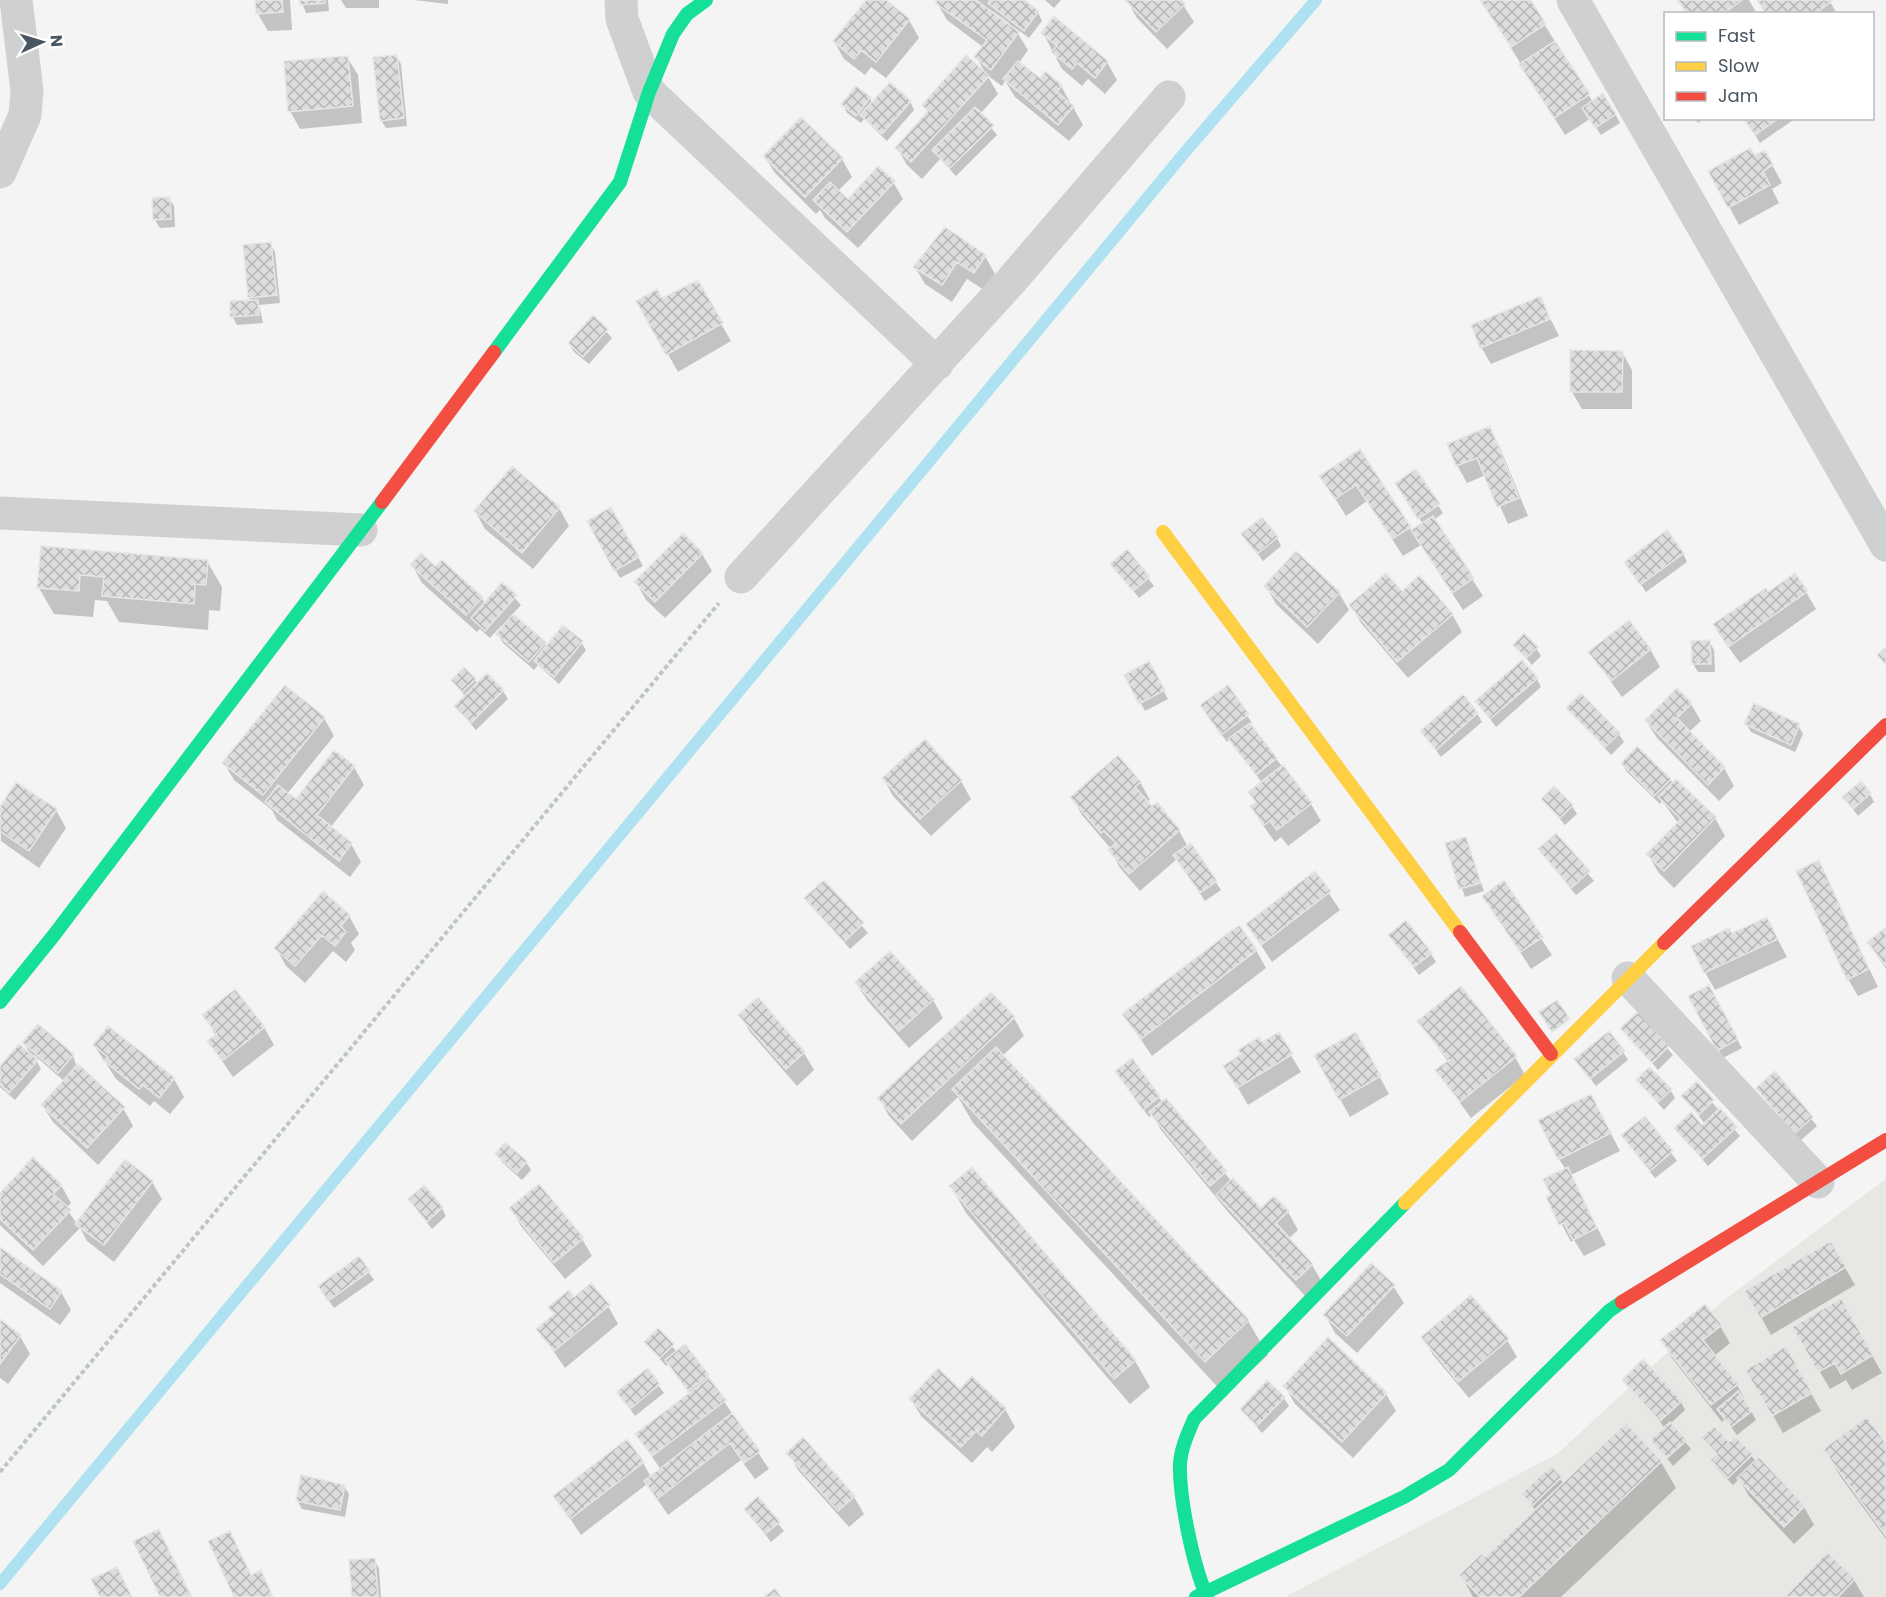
<svg xmlns="http://www.w3.org/2000/svg" width="1886" height="1597" viewBox="0 0 1886 1597" font-family="Poppins,sans-serif">
	<style>
		.commercial { fill: #e8e7e3 }
		.shadow { fill: #0003; fill-rule: evenodd }
		.lines { fill: none; stroke-linecap: round; stroke-linejoin: round }
		.stream { stroke: #aee2f0; stroke-width: 12 }
		.building { fill: url(#building-cross-hatch); stroke: #e5e6e7; stroke-width: 1.5 }
		.path { stroke: #bcc7c4; stroke-width: 4; stroke-dasharray: 4.5 3; stroke-linecap: butt }
		.street { stroke: #ced0d2; stroke-width: 33 }
		.fast { stroke: #16e098; stroke-width: 14 }
		.slow { stroke: #ffcf43; stroke-width: 14 }
		.jam { stroke: #f24e42; stroke-width: 14 }
	</style>
	<defs>
		<pattern id="building-cross-hatch" width="8" height="8" patternUnits="userSpaceOnUse" patternTransform="scale(1.5)"><rect width="8" height="8" fill="#ddddde"/><path d="M0 0l8 8M0 8l8-8" fill="none" stroke="#b5b6b7"/></pattern>
	</defs>
	<rect width="100%" height="100%" fill="#f4f4f4"/>
	<path class="commercial" d="M1886 1179V1597H1285L1557 1454 1723 1301Z"/>
	<path class="shadow" d="M257 0H290L292 30 268 31 258 14Z
		M301 0H328L329 11 306 13Z
		M341 0H379V8H346Z
		M414 0H448V4Z
		M867 0H883L909 20 919 38 886 78 871 67 865 75 844 59 834 41Z
		M939 0H1021L1038 12 1042 21 1029 38 1014 27 1028 50 1019 63 1040 80 1061 86 1083 125 1069 141 1015 97 1005 81 1002 86 987 75 998 94 980 114 997 135 956 176 940 159 922 179 907 165 897 148 928 113 923 105 986 74 976 57 983 47 947 20 937 3ZM994 12 1009 23 1007 25 992 14Z
		M1045 0H1061L1054 8Z
		M1127 0H1180L1194 22 1167 49 1137 18Z
		M1481 0H1529L1593 102 1615 114 1620 123 1601 135 1590 119 1565 135Z
		M1677 0H1749L1757 14H1687Z
		M1758 0H1829L1837 14H1766Z
		M1043 33 1107 62 1117 80 1105 94 1088 79 1082 86 1062 69Z
		M396 56 401 64 407 126 386 128 381 120Z
		M347 57 358 75 362 123 300 129 290 111Z
		M870 98 873 104 910 101 914 110 887 141 864 119 861 123 847 113 843 104Z
		M1694 118H1705L1698 123Z
		M1745 118H1796L1760 143Z
		M801 119 842 159 852 177 838 191 848 201 893 182 903 199 858 248 825 218 820 210 816 214 775 173 764 156Z
		M1765 152 1782 183 1772 189 1779 203 1739 225 1710 171Z
		M169 198 174 206 175 227 160 228 155 220Z
		M270 244 275 252 280 303 259 305 263 323 237 325 232 316 252 302 249 297Z
		M985 256 995 274 984 290 967 279 952 302 925 284 915 267Z
		M697 282 731 341 678 372 638 301 662 300Z
		M1540 298 1559 336 1491 364 1481 347Z
		M593 317 612 338 589 364 574 352 569 343Z
		M1622 352 1632 370V409H1582L1572 392Z
		M1489 428 1499 445 1528 516 1508 524 1486 475 1467 483 1457 465Z
		M1360 451 1412 531 1423 524 1402 492 1416 471 1443 513 1434 520 1483 596 1463 610 1421 545 1403 556 1367 501 1346 516 1321 476Z
		M512 468 559 508 569 526 533 569 485 529 475 511Z
		M611 509 643 566 620 578 589 522Z
		M1243 534 1277 538 1281 546 1263 561Z
		M42 547 207 561 222 587 220 611 209 610 208 630 119 622 107 601 95 600 93 617 54 614 39 588Z
		M1127 551 1154 586 1139 598 1112 564Z
		M1296 553 1339 593 1349 610 1318 644 1276 604 1266 586Z
		M1683 553 1687 562 1646 592 1631 570Z
		M702 554 712 571 665 618 646 600 636 582Z
		M412 565 436 568 482 598 485 604 502 584 521 605 512 615 548 647 581 642 586 650 559 684 538 665 534 670 503 643 498 635 504 627 502 625 490 638 480 629 477 632 422 583Z
		M1806 592 1816 609 1740 663 1725 642 1768 594Z
		M1401 593 1452 614 1462 632 1408 678 1361 623 1351 605Z
		M1709 641 1714 650 1715 672H1698L1693 664Z
		M1515 645 1536 648 1541 656 1532 665Z
		M1650 649 1660 667 1622 697 1590 653Z
		M1148 663 1168 699 1145 711 1126 676Z
		M1537 679 1541 687 1496 727 1477 701Z
		M452 680H475L478 685 503 691 508 699 476 730 456 707 466 697Z
		M1228 687 1252 723 1250 725 1311 804 1321 821 1288 846 1281 837 1275 842 1262 824 1252 807 1256 803 1250 792 1262 783 1230 739 1227 742 1207 714Z
		M1691 704 1701 721 1689 732 1724 768 1734 786 1719 801 1657 738 1646 721Z
		M1568 708 1619 734 1624 742 1611 755Z
		M1477 713 1482 722 1441 757 1422 732Z
		M324 718 334 736 287 794 296 801 354 767 364 785 330 828 351 844 361 862 350 877 277 820 272 810 234 780 224 763Z
		M1746 724 1798 725 1803 734 1795 752 1751 732Z
		M924 741 961 781 971 799 931 836 893 796 883 778Z
		M1622 764 1670 780 1715 818 1725 836 1674 888 1658 872 1648 854 1678 823 1662 801 1660 804 1627 772Z
		M1140 782 1150 800 1147 802 1179 831 1188 847 1191 845 1221 890 1205 901 1177 859 1140 891 1120 868 1110 850 1111 849 1082 815 1072 797Z
		M1870 794 1874 802 1858 816 1844 797Z
		M1543 799 1572 806 1577 814 1565 825Z
		M0 809 56 810 66 828 39 868 1 841Z
		M1556 835 1594 881 1576 895 1539 850Z
		M1465 838 1484 891 1465 897 1447 844Z
		M1818 862 1878 987 1858 996 1848 979Z
		M1315 873 1340 910 1272 962 1248 925Z
		M824 882 868 933 850 949 806 898Z
		M1504 882 1552 955 1531 969 1484 896Z
		M323 893 349 916 359 934 351 943 355 950 346 962 333 951 305 983 286 966 276 948Z
		M1767 919 1787 957 1715 990 1705 972 1732 935Z
		M1886 929V969L1869 943Z
		M1389 935 1431 954 1436 962 1419 975Z
		M1256 950 1266 968 1152 1056 1124 1015Z
		M856 983 933 1000 943 1018 909 1048 867 1000Z
		M1708 987 1742 1048 1723 1058 1690 997Z
		M1638 1014 1673 1055 1658 1070 1622 1028Z
		M204 1015 264 1027 274 1045 233 1077 209 1042 216 1036Z
		M740 1015 804 1053 814 1070 797 1086 750 1032Z
		M1014 1018 1024 1036 1002 1056 1248 1321 1268 1355 1225 1395 973 1123 958 1097 912 1141 889 1116 879 1098Z
		M1419 1021 1515 1057 1525 1075 1471 1118 1437 1071 1448 1062Z
		M1278 1034 1301 1072 1248 1105 1225 1066Z
		M1356 1034 1389 1094 1350 1117 1340 1099Z
		M24 1043 73 1055 76 1065 123 1108 133 1126 98 1165 53 1122 42 1105 64 1081 33 1054 41 1069 15 1100 0 1087V1068L32 1057Z
		M94 1045 174 1079 184 1097 170 1114 154 1101 150 1106 116 1079Z
		M1623 1052 1628 1060 1596 1086 1576 1060Z
		M1132 1061 1163 1103 1166 1100 1232 1182 1261 1210 1274 1198 1288 1212 1298 1230 1288 1239 1312 1265 1322 1282 1306 1297 1228 1212 1161 1130 1152 1114 1149 1117 1122 1080 1117 1072Z
		M1775 1073 1817 1126 1800 1141 1758 1088Z
		M1637 1080 1670 1089 1675 1098 1664 1110Z
		M1697 1084 1740 1136 1708 1166 1676 1129 1702 1127 1705 1124 1683 1096Z
		M1591 1096 1620 1151 1571 1175 1606 1245 1584 1256 1574 1240 1571 1242 1548 1198 1553 1196 1566 1170 1559 1159Z
		M1645 1118 1677 1161 1655 1178 1628 1144Z
		M497 1154 526 1162 531 1170 522 1180 502 1162Z
		M152 1182 162 1199 114 1262 87 1241 80 1228 43 1266 0 1225V1195L61 1185 71 1203 66 1208 77 1224Z
		M951 1186 1135 1361 1150 1387 1130 1404 966 1213Z
		M409 1200 442 1208 446 1216 432 1229Z
		M511 1208 582 1239 592 1256 565 1279 521 1226Z
		M1831 1243 1855 1285 1771 1335 1747 1292Z
		M0 1249 61 1292 71 1310 60 1325 0 1283Z
		M359 1258 374 1280 334 1308 324 1294Z
		M1393 1286 1404 1303 1357 1353 1335 1333 1325 1315Z
		M574 1299 608 1306 618 1324 565 1368 538 1329 554 1315 550 1308Z
		M1840 1300 1882 1373 1852 1390 1846 1380 1830 1389 1794 1328Z
		M0 1321 20 1336 30 1354 8 1384 0 1378Z
		M1720 1326 1730 1343 1714 1356 1737 1385 1756 1420 1737 1435 1725 1419 1722 1422 1672 1358 1662 1340Z
		M658 1330 677 1352 707 1376 769 1469 755 1479 741 1460 668 1515 647 1484 581 1535 555 1496 643 1463 651 1477 661 1470 637 1434 691 1394 669 1363 666 1366 646 1343Z
		M1423 1337 1507 1340 1517 1357 1469 1398 1433 1355Z
		M1328 1339 1386 1394 1396 1411 1353 1458 1295 1404 1285 1386Z
		M1785 1348 1821 1411 1783 1433 1747 1370Z
		M647 1370 664 1393 635 1416 618 1392Z
		M972 1378 1005 1409 1015 1427 992 1452 987 1447 972 1463 921 1416 911 1399 960 1391Z
		M1624 1380 1681 1402 1685 1410 1670 1424 1691 1449 1673 1466 1652 1440 1665 1428Z
		M1284 1398 1289 1406 1262 1433 1241 1409Z
		M1703 1437 1729 1444 1751 1455 1756 1462 1759 1459 1804 1507 1814 1525 1794 1544 1749 1496 1739 1479 1733 1485 1717 1468 1712 1460 1717 1455Z
		M1886 1445V1539L1840 1476 1825 1450Z
		M788 1453 854 1497 864 1514 849 1527 798 1470Z
		M1661 1462 1676 1488 1561 1597H1473L1461 1575 1485 1559 1536 1511 1523 1494 1551 1468 1564 1484Z
		M344 1486 349 1494 345 1517 302 1509 297 1500Z
		M758 1498 784 1531 771 1542 746 1509Z
		M158 1531 173 1557 192 1597H162Z
		M374 1560 379 1568 381 1597H354Z
		M1854 1580 1864 1597H1787Z"/>
	<g class="lines">
		<path class="stream" d="M0 1584 1186 151 1316 0"/>
	</g>
	<path class="building" d="M255 0H282L283 12 256 14Z
		M300 0H325V3L300 5Z
		M866 0H886L910 19 876 62 861 50 854 59 833 41Z
		M937 0H976L1019 32 991 70 974 57 987 40 935 3Z
		M990 0H1024L1039 11 1024 31 988 3Z
		M1125 0H1182L1185 4 1156 32Z
		M1480 0H1531L1546 24 1511 47Z
		M1678 0H1742L1723 14H1688Z
		M1757 0H1831L1832 1 1815 14H1766Z
		M1054 16 1108 61 1095 78 1077 63 1072 69 1051 52 1057 46 1041 33Z
		M1555 41 1590 94 1554 118 1519 64Z
		M397 55 404 118 380 121 373 57Z
		M966 55 989 76 911 162 895 148 928 111 922 105Z
		M348 56 353 106 288 112 284 61Z
		M1018 61 1040 78 1045 71 1062 85 1057 92 1074 106 1058 125 1003 79Z
		M890 82 911 101 882 134 860 115Z
		M856 86 871 97 856 116 841 104Z
		M1603 93 1616 114 1595 128 1582 108Z
		M975 107 994 125 950 168 932 150Z
		M801 117 843 158 805 197 763 156Z
		M1743 118H1779L1755 135Z
		M1750 148 1755 155 1765 150 1773 165 1763 171 1770 185 1728 208 1708 171Z
		M878 166 895 181 847 232 813 200 830 182 848 199Z
		M170 197 171 219 153 220 152 198Z
		M945 227 986 255 974 273 957 262 942 285 913 267Z
		M271 242 277 295 248 298 243 245Z
		M698 280 723 323 666 355 636 301 657 289 662 298Z
		M1541 296 1550 319 1480 348 1471 325Z
		M258 300 259 315 230 317V301Z
		M593 315 608 329 583 357 568 343Z
		M1570 350 1623 351 1622 392H1570Z
		M1490 426 1519 498 1497 507 1477 458 1456 466 1447 444Z
		M1360 449 1411 527 1392 539 1356 485 1335 499 1319 476Z
		M512 466 560 507 522 553 474 511Z
		M1416 469 1440 504 1418 519 1395 483Z
		M611 507 639 557 614 571 587 521Z
		M1433 516 1474 578 1452 593 1411 530Z
		M1262 517 1278 537 1257 554 1241 534Z
		M1667 530 1684 553 1640 585 1624 562Z
		M683 533 703 553 655 602 634 582Z
		M41 546 208 560 206 585 195 584 194 604 102 596 104 577 80 575 79 591 37 588Z
		M1127 549 1150 577 1133 591 1110 564Z
		M1296 551 1340 592 1307 627 1264 586Z
		M421 553 435 566 442 560 483 597 466 615 410 565Z
		M1386 573 1402 591 1419 575 1453 614 1397 662 1349 605Z
		M1795 573 1808 591 1728 647 1713 624 1766 588 1768 592Z
		M502 582 517 595 485 631 471 618Z
		M513 614 546 642 529 662 496 634Z
		M1629 620 1651 649 1611 681 1588 652Z
		M563 625 583 641 554 677 534 661Z
		M1524 633 1538 647 1526 658 1513 645Z
		M1710 640 1711 664H1692L1691 641Z
		M1886 647V665L1877 655Z
		M1522 660 1538 678 1490 719 1475 701Z
		M1149 661 1165 690 1139 704 1124 675Z
		M464 667 476 679 462 692 451 680Z
		M487 673 504 690 471 723 454 706Z
		M285 685 325 717 263 795 222 763Z
		M1228 685 1249 714 1221 735 1200 705Z
		M1677 688 1692 703 1677 718 1725 767 1708 785 1645 720Z
		M1581 693 1620 733 1605 747 1566 708Z
		M1463 694 1478 713 1436 750 1420 731Z
		M1754 703 1800 724 1791 745 1744 724Z
		M1250 723 1277 758 1256 775 1228 739Z
		M925 739 962 780 920 819 882 778Z
		M1637 746 1671 779 1654 796 1621 763Z
		M334 750 355 766 317 815 352 843 339 861 265 802 278 785 296 799Z
		M1118 755 1141 782 1135 787 1152 806 1157 802 1180 830 1129 874 1108 850 1116 843 1104 831 1101 833 1070 797Z
		M1283 765 1312 803 1277 830 1270 821 1264 825 1250 806 1256 802 1248 792Z
		M1676 779 1716 817 1664 871 1646 854 1681 819 1658 797Z
		M1861 781 1871 793 1853 809 1842 797Z
		M16 782 57 809 29 851 0 831V807Z
		M1554 786 1573 805 1560 818 1541 799Z
		M1556 833 1590 871 1571 888 1538 849Z
		M1466 837 1481 883 1459 889 1445 843Z
		M1191 843 1217 881 1200 893 1173 855Z
		M1819 860 1869 969 1847 980 1796 871Z
		M1315 871 1331 891 1261 945 1246 924Z
		M824 880 864 923 844 942 804 898Z
		M1504 880 1543 937 1520 952 1482 896Z
		M323 891 350 915 341 926 346 932 335 946 322 935 295 966 274 948Z
		M1767 917 1778 939 1704 973 1691 946 1729 928 1732 933Z
		M1406 920 1432 953 1414 967 1388 935Z
		M1239 925 1257 950 1141 1039 1122 1014Z
		M1886 927V966L1867 942Z
		M890 951 934 999 899 1031 855 982Z
		M1709 985 1738 1039 1717 1051 1688 996Z
		M1461 986 1517 1056 1460 1102 1435 1070 1449 1060 1417 1021Z
		M235 989 265 1027 222 1061 207 1041 217 1034 202 1015Z
		M991 992 1015 1017 901 1124 877 1098Z
		M758 997 805 1052 786 1069 738 1015Z
		M1557 1000 1570 1019 1552 1032 1539 1012Z
		M1638 1012 1669 1046 1652 1063 1620 1028Z
		M38 1024 74 1054 58 1073 22 1042Z
		M108 1026 175 1078 159 1098 143 1085 139 1089 104 1061 108 1057 93 1045Z
		M1609 1031 1625 1051 1590 1079 1574 1059Z
		M1279 1032 1293 1054 1237 1088 1223 1066 1241 1054 1238 1050 1259 1037 1262 1042Z
		M1356 1032 1381 1076 1339 1100 1314 1055Z
		M19 1044 38 1060 9 1093 0 1084V1066Z
		M996 1047 1249 1320 1205 1362 952 1089Z
		M1132 1058 1160 1096 1143 1110 1115 1071Z
		M78 1064 125 1107 87 1148 41 1105Z
		M1649 1067 1672 1089 1658 1102 1636 1080Z
		M1775 1071 1813 1117 1794 1134 1756 1088Z
		M1697 1081 1714 1100 1699 1115 1681 1096Z
		M1591 1094 1611 1133 1558 1160 1538 1120Z
		M1166 1098 1227 1171 1210 1186 1149 1112Z
		M1720 1108 1737 1127 1702 1159 1674 1128 1691 1112 1702 1125Z
		M1645 1116 1673 1151 1650 1171 1621 1135Z
		M505 1142 527 1161 517 1173 495 1154Z
		M33 1157 62 1185 53 1194 71 1210 33 1250 0 1219V1193Z
		M125 1159 153 1181 104 1245 75 1224Z
		M972 1167 1136 1360 1114 1379 949 1186Z
		M1568 1167 1597 1228 1573 1240 1564 1223 1559 1225 1546 1197 1551 1195 1543 1179Z
		M1233 1178 1261 1208 1274 1196 1289 1211 1276 1223 1313 1264 1296 1280 1216 1195Z
		M539 1184 584 1238 554 1263 509 1208Z
		M424 1185 443 1207 427 1222 408 1199Z
		M1831 1241 1846 1267 1760 1318 1744 1291Z
		M0 1247 62 1291 50 1309 0 1274Z
		M359 1256 370 1271 328 1301 318 1286Z
		M1371 1263 1395 1285 1347 1336 1323 1315Z
		M591 1283 610 1305 554 1351 536 1329 554 1314 548 1307 569 1290 574 1297Z
		M1471 1295 1509 1339 1458 1382 1421 1337Z
		M1841 1298 1873 1355 1841 1374 1835 1363 1818 1372 1792 1327Z
		M1705 1304 1722 1325 1703 1340 1738 1384 1711 1405 1660 1340Z
		M0 1319 21 1335 0 1364Z
		M658 1328 674 1344 660 1358 644 1342Z
		M1328 1337 1387 1393 1342 1442 1283 1386Z
		M685 1344 709 1375 688 1391 665 1360Z
		M1786 1346 1812 1393 1772 1416 1745 1370Z
		M1643 1359 1682 1401 1660 1421 1622 1380Z
		M648 1368 660 1384 630 1409 616 1392Z
		M938 1368 960 1389 972 1376 1006 1408 982 1436 976 1431 961 1447 909 1399Z
		M709 1378 726 1400 652 1456 635 1434Z
		M1267 1380 1285 1397 1257 1426 1240 1409Z
		M1738 1391 1752 1411 1731 1427 1717 1409Z
		M732 1413 760 1451 744 1463 730 1443 657 1499 644 1481Z
		M1867 1417 1886 1443V1536L1823 1449Z
		M1670 1422 1687 1440 1667 1458 1650 1440Z
		M1626 1423 1662 1461 1519 1597H1480L1459 1575 1482 1553 1485 1557Z
		M1714 1426 1729 1442 1735 1436 1753 1454 1728 1478 1710 1459 1717 1454 1701 1437Z
		M803 1437 855 1496 838 1511 786 1453Z
		M627 1439 644 1462 570 1519 553 1496Z
		M1759 1457 1805 1506 1784 1527 1737 1478Z
		M1551 1466 1562 1477 1533 1505 1521 1494Z
		M301 1475 345 1485 340 1510 296 1501Z
		M758 1496 780 1522 765 1534 744 1509Z
		M159 1529 191 1597H160L133 1541Z
		M230 1531 251 1575 261 1570 273 1597H234L208 1541Z
		M1827 1552 1855 1579 1838 1597H1785Z
		M375 1558 378 1597H352L349 1560Z
		M117 1567 132 1597H100L91 1579Z
		M775 1588 781 1597H764Z"/>
	<g class="lines">
		<path class="path" d="M0 1472 719 603"/>
		<path class="street" d="M621 0 622 19 649 92 937 364
			M1573 0 1886 545
			M0 172 25 115 27 91 16 0
			M0 513 361 530
			M741 577 1011 281 1169 97
			M1628 978 1818 1182"/>
		<path class="fast" d="M494 352 620 182 649 92 673 34 687 14 706 0
			M0 1002 54 935 382 502
			M1196 1597 1404 1497 1449 1470 1609 1311 1622 1302
			M1207 1597C1193 1565 1179 1498 1180 1464 1181 1448 1188 1433 1194 1419L1405 1203"/>
		<path class="slow" d="M1163 532 1460 932
			M1405 1203 1664 943"/>
		<path class="jam" d="M382 502 494 352
			M1460 932 1551 1054
			M1664 943 1886 725
			M1622 1302 1886 1140"/>
	</g>
	<rect x="1664" y="12" width="210" height="108" fill="#ffffff" stroke="#b7bbc0" stroke-width="1.5"/>
	<rect x="1676" y="32" width="30" height="9" fill="#16e098" stroke="#b7bbc0" stroke-width="1.5"/>
	<text x="1718" y="42" font-size="18" fill="#4a5661">Fast</text>
	<rect x="1676" y="62" width="30" height="9" fill="#ffcf43" stroke="#b7bbc0" stroke-width="1.5"/>
	<text x="1718" y="72" font-size="18" fill="#4a5661">Slow</text>
	<rect x="1676" y="92" width="30" height="9" fill="#f24e42" stroke="#b7bbc0" stroke-width="1.5"/>
	<text x="1718" y="102" font-size="18" fill="#4a5661">Jam</text>
	<g transform="translate(42 42) rotate(86)" stroke="#ffffff" stroke-width="4.5" paint-order="stroke">
	<path d="M0-4.5L10 22L0 15L-10 22Z" fill="#4a5661"/>
	<text y="-9" font-size="16" font-weight="bold" text-anchor="middle" fill="#4a5661">N</text>
	</g>
</svg>
